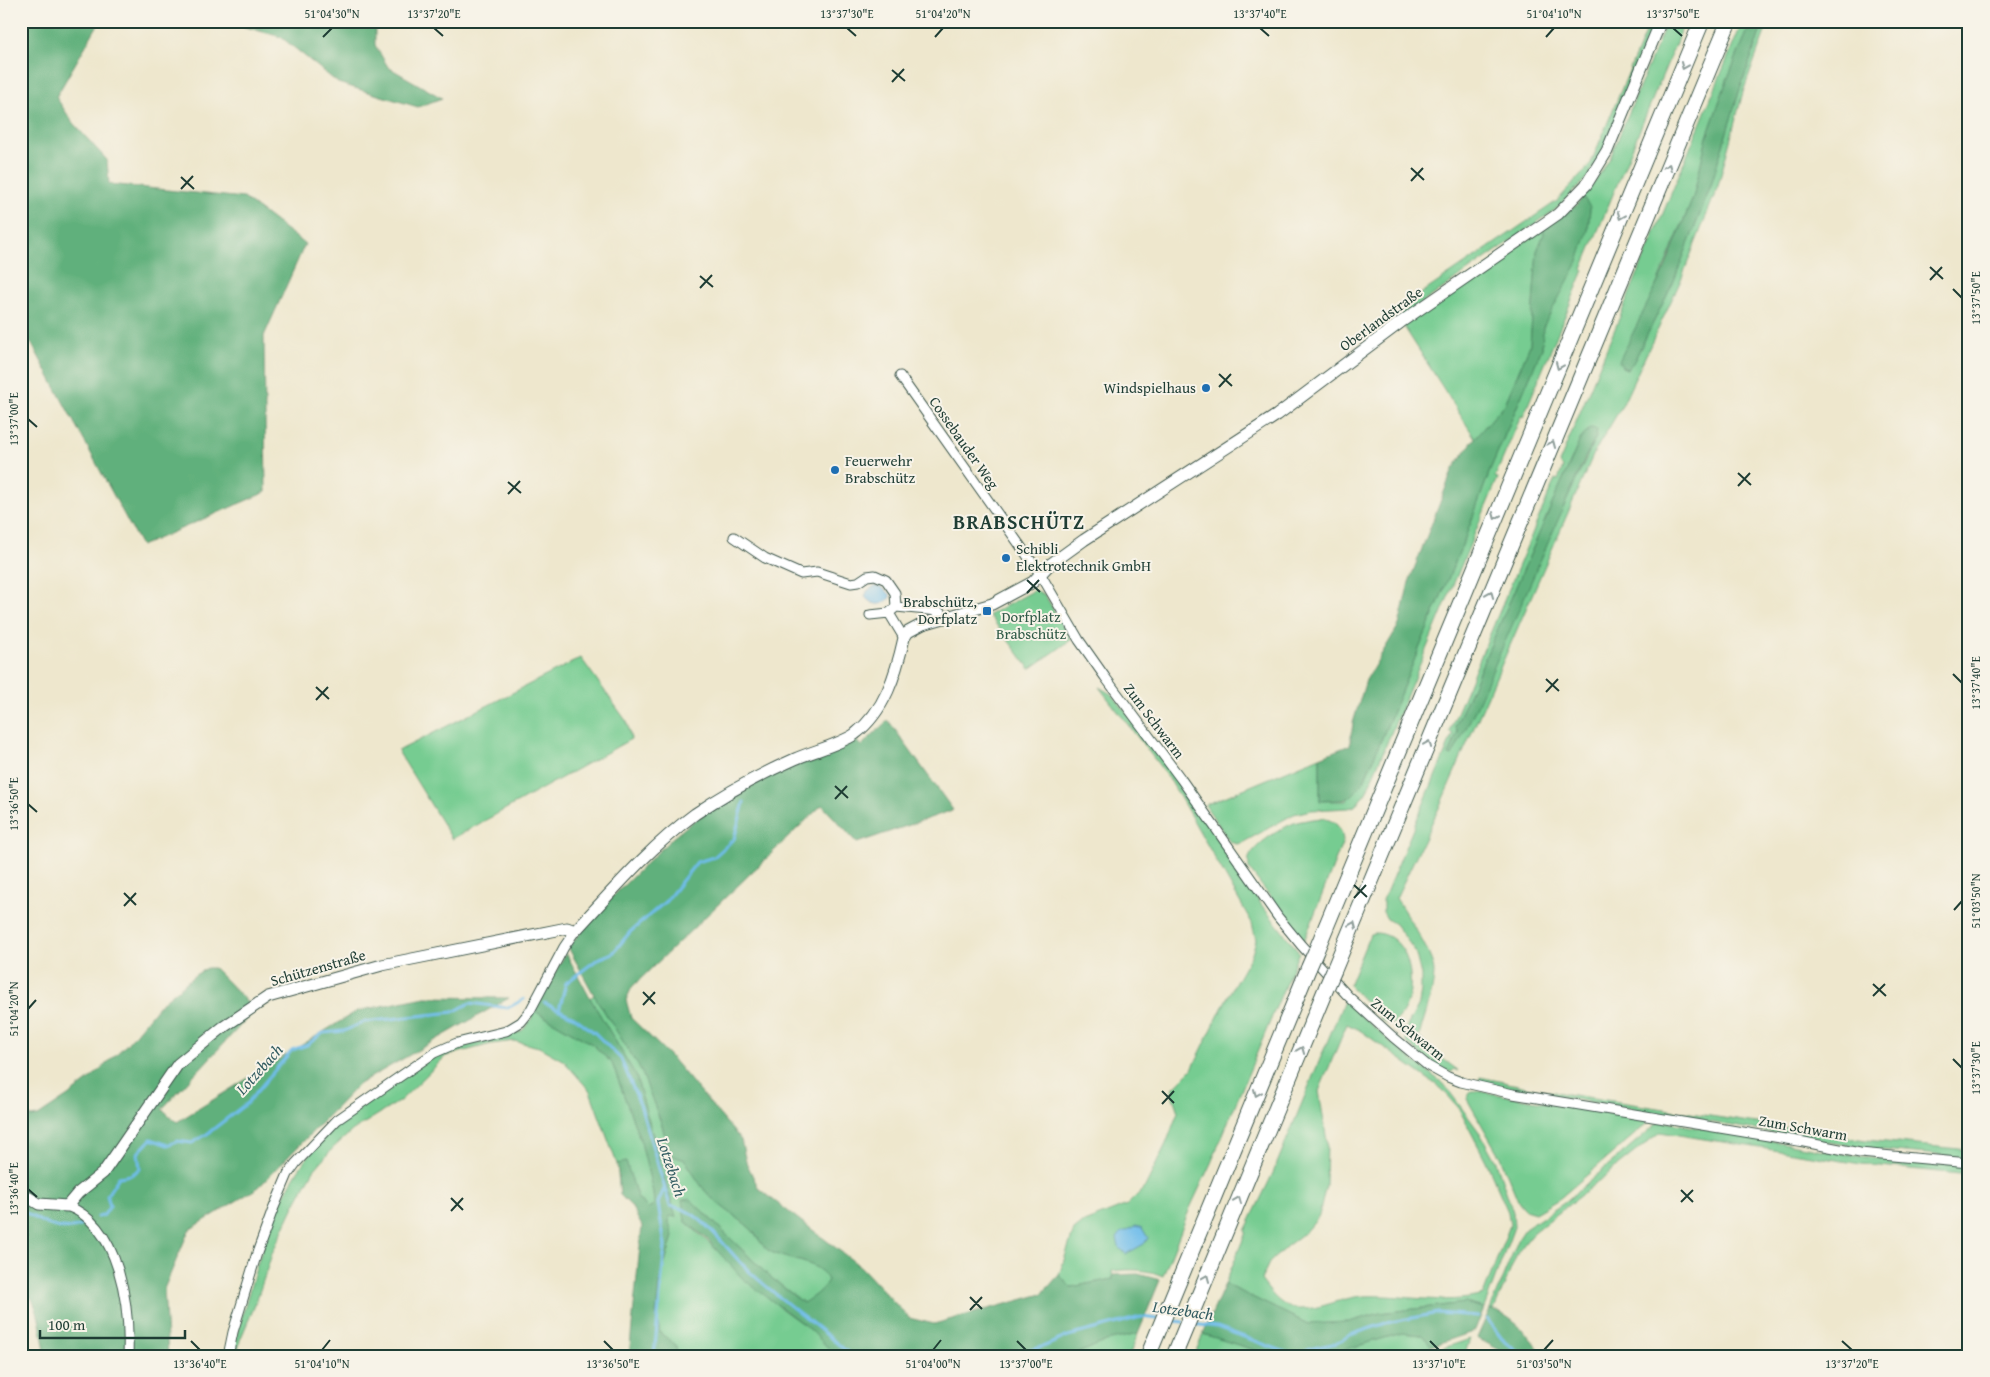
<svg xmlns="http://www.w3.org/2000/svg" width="1990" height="1377" viewBox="0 0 1990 1377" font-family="'Gentium Book Plus',serif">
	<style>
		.green { fill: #76cc91; stroke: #4a8462; fill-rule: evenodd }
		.forest { fill: #60b07b; stroke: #407658 }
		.water { fill: #70bdea; stroke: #487d8f }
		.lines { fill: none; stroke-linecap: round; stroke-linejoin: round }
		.stream { stroke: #70bdea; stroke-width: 3 }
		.street-casing { stroke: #3e564b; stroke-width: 11 }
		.secondary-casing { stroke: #3e564b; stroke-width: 13 }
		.highway-casing { stroke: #3e564b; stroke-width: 17 }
		.street { stroke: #fff; stroke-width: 9 }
		.secondary { stroke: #fff; stroke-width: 11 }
		.highway { stroke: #fff; stroke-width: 15 }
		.highway-bridge-casing { stroke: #3e564b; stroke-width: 17; stroke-linecap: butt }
		.highway-bridge { stroke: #fff; stroke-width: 15 }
		.oneway { stroke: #8f9e9a }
		.ticks { fill: none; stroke: #1f3d34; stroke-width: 2 }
		.poi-dot { fill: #1f6fb2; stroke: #f7f3e8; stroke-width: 2 }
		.labels { text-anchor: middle; stroke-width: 4; stroke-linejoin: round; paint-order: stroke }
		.street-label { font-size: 15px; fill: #1f3d34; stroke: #f7f3e8 }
		.poi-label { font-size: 15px; fill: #1f3d34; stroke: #f7f3e8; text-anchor: end }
		.park-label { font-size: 15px; fill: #305a47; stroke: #f7f3e8 }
		.water-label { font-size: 16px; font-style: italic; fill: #335d62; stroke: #f7f3e8 }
		.district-label { font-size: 20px; font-weight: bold; letter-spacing: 1px; fill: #1f3d34; stroke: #f7f3e8 }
		.neatline { fill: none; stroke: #1f3d34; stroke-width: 2 }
		.ticks-label { font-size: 12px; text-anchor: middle; fill: #1f3d34 }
	</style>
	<rect width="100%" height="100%" fill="#f7f3e8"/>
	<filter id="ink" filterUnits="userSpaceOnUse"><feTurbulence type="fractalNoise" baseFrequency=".02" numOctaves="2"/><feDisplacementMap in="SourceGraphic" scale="10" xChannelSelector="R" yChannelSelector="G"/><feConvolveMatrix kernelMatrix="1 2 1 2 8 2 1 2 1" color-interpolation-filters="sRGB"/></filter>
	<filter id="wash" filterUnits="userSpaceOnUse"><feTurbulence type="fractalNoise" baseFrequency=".0096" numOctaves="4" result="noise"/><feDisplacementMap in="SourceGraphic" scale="20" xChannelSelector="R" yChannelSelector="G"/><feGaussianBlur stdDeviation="1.12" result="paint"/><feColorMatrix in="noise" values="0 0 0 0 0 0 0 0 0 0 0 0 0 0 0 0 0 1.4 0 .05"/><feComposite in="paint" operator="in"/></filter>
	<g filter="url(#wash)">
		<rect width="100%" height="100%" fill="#eee7cd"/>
		<path class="green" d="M1650 21H1656L1601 154 1588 177 1555 210 1399 319 1394 312 1557 201 1590 165Z
			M1667 21H1685L1582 269 1584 270 1523 417 1521 416 1495 477 1498 478 1366 793 1355 806 1349 808 1311 810 1294 814 1242 843 1237 844 1230 842 1205 805 1320 757V801H1346L1364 781 1465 538 1492 465 1542 348 1543 327 1588 230 1590 208 1583 197 1592 186 1610 158Z
			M1743 21H1752L1727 80 1707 137 1693 198 1622 367 1627 369 1633 363 1673 283 1710 188 1739 92 1764 21H1769L1743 92 1718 186 1680 282 1622 406 1595 451 1438 810 1396 898C1407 916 1433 953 1434 972 1434 993 1424 1016 1419 1037L1431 1050 1459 1071 1454 1069 1452 1072C1434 1070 1419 1053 1406 1042V1028L1419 1004 1421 990V975L1415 951 1395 924 1387 919 1383 912V900L1453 734 1449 732 1555 479 1558 480 1563 467 1559 463ZM1590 428 1596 437 1449 755 1458 731 1455 727 1580 440Z
			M1543 229 1544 234 1537 251 1530 345 1505 404 1475 438 1403 325Z
			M1035 590 1045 595 1071 640 1030 669 989 615Z
			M581 658 627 722 631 739 452 839 398 751Z
			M1099 687 1113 695 1175 776 1263 907 1299 952 1211 1163 1190 1208 1163 1276C1146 1269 1130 1269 1112 1271L1113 1279 1071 1287 1059 1275 1074 1230 1084 1222 1127 1205 1145 1187 1166 1144 1178 1112 1172 1094 1173 1088 1192 1069 1228 996 1252 954 1256 940 1252 923 1169 778Z
			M1321 818C1335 820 1342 827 1343 841L1304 941 1249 869C1249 866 1248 861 1249 858 1254 844 1284 826 1297 822 1305 820 1313 819 1321 818Z
			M1374 933C1415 932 1422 1005 1392 1024L1387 1023 1380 1019V1017L1349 985 1370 934Z
			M594 995 641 1070 662 1125 670 1155 685 1160C692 1171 698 1182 706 1192 719 1207 737 1216 751 1229 757 1235 761 1245 768 1250 786 1262 817 1258 828 1280 823 1290 813 1297 804 1303L769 1276 690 1199 685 1221 783 1310 811 1330 836 1356H677L676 1345 660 1333 656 1314 659 1283 673 1236 669 1224V1215L676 1217 636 1076 590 998Z
			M1344 1001 1401 1051 1444 1084 1480 1133 1496 1162 1513 1212 1514 1227 1484 1308 1465 1303 1380 1313 1349 1322 1308 1324 1225 1284 1246 1232 1245 1231 1273 1173ZM1347 1024 1361 1031 1442 1089 1458 1107 1486 1161 1508 1212 1510 1225 1483 1295C1444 1306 1403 1294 1364 1296 1342 1297 1321 1310 1299 1309 1282 1309 1271 1293 1261 1280L1269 1263 1287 1246 1304 1233 1319 1216 1326 1185 1327 1142 1319 1091Z
			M533 1010 592 1044 612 1063 641 1142 653 1192 654 1205 648 1208 638 1199 626 1163 617 1164 590 1091 564 1061 539 1047 514 1041 491 1044 446 1056 400 1101 353 1130 333 1148 314 1170 294 1206 273 1251 255 1305 240 1340 237 1356H232L234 1344C258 1264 274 1180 339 1122 352 1111 369 1102 383 1092 401 1080 420 1063 439 1054 464 1043 491 1042 515 1031L517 1033 522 1031 532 1018 531 1015Z
			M1480 1077 1541 1090 1866 1140 1969 1150V1158L1863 1148 1479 1083Z
			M1471 1091H1478L1649 1120 1647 1124 1559 1199 1535 1213 1525 1210 1519 1203 1500 1157 1467 1099Z
			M1660 1121 1857 1156 1969 1166V1175L1861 1164 1660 1132 1532 1234 1518 1252 1494 1310 1490 1309 1519 1238 1525 1229 1564 1203Z
			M1402 1333 1422 1335 1432 1346 1402 1356H1322Z
			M1138 1334 1129 1356H1072L1106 1341Z
			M1203 1334 1274 1356H1194Z
			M1470 1339 1464 1356H1420Z"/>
		<path class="forest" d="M21 21H100L56 97 73 123 107 160 109 184 244 198 305 244 264 336 266 492 141 546 21 324Z
			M224 21H375V45L388 67 442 98 418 107 338 83 281 37Z
			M1752 21H1764L1739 92 1710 188 1673 283 1633 363 1627 369 1622 367 1619 361 1665 268 1693 198 1707 137 1727 80Z
			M1583 197 1590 207 1588 230 1578 262 1543 327 1542 348 1492 465 1465 538 1364 781C1345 806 1349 798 1320 801V757L1350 745 1353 723 1366 680 1399 625 1409 582 1453 469 1475 438 1505 404 1530 345 1537 251 1544 234 1543 229 1575 206Z
			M1590 428 1597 429 1596 437 1585 458 1476 708 1452 756 1449 755 1458 731 1455 727 1580 440Z
			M888 720 953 810 857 843 822 805 632 987 626 1000 631 1018 670 1056 741 1140 746 1162 759 1189 861 1267 909 1318 934 1324 1042 1294 1059 1275 1071 1287 1113 1279V1275L1138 1274 1160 1280 1138 1334 1106 1341 1072 1356H836L811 1330 743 1279 706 1238 685 1221 682 1200 690 1199 769 1276 803 1303C813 1297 823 1290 828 1280 817 1258 786 1262 768 1250 761 1245 757 1235 751 1229 737 1216 719 1207 706 1192 698 1182 692 1171 685 1160L670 1155 662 1125 641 1070 594 995 568 947 612 897 671 839 697 818 773 773 854 738 861 746Z
			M566 953 590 998 636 1076 676 1217 669 1216V1224L673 1236 659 1283 656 1314 660 1333 676 1345 677 1356H629L642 1226 631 1206 620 1195 617 1164 626 1162 638 1199 648 1208 654 1205 653 1192 641 1142 612 1063 592 1044 533 1010Z
			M207 968H214L255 1010 162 1109 177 1122 357 1011 425 997 509 998 359 1084 259 1187 189 1230 164 1289 168 1356H46C42 1339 39 1295 21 1288V1111L31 1117 38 1116 68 1096 90 1079 127 1044 159 1005 195 975Z
			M1225 1284 1308 1324 1349 1322 1380 1313 1465 1303 1484 1308 1475 1331 1432 1346 1422 1335 1402 1333 1322 1356H1274L1203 1334Z
			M1490 1309C1513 1315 1531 1338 1544 1356H1511L1477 1338Z"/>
		<path class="water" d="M875 586 881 587 890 594V597C883 607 873 606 865 597L867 591Z
			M1136 1226 1142 1228 1148 1238 1144 1244 1126 1254 1119 1247 1117 1238 1121 1233Z"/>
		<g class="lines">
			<path class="stream" d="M545 1003 574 1017 595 1033 621 1059 641 1107 670 1206C678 1207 688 1211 695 1216 717 1232 731 1255 751 1273 783 1302 819 1327 852 1356
				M559 1010 566 983 598 959 613 953 630 932 666 901 697 862 714 857 734 839 744 802
				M21 1210C39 1221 61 1235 82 1225
				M98 1217 104 1215 110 1206 107 1195 119 1177 131 1175 140 1169 138 1153 151 1139 168 1145 177 1141 192 1143 207 1134 247 1103 292 1050 307 1045 323 1033 344 1031 364 1022 453 1012 470 1003 508 1008 524 999
				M1487 1319 1502 1339 1524 1356
				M1167 1320 1183 1322
				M1192 1324 1217 1327 1296 1356
				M654 1356 665 1246 658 1203 664 1189
				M1008 1356 1045 1346 1068 1336 1141 1317 1158 1319
				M1299 1356 1309 1349 1337 1343 1350 1335 1386 1323 1438 1313 1478 1316"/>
		</g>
	</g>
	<g filter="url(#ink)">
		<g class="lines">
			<g class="street-casing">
				<path id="street" d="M900 376 1041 575 1079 640 1105 677 1181 779 1278 917 1301 945 1348 996 1393 1037 1428 1066 1448 1077 1461 1082 1513 1094 1804 1142 1860 1153 1969 1163
					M734 537 765 558 801 574 817 572 851 583 858 582 867 576 875 575 886 580 895 593 896 607
					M870 615 889 613
					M904 638 889 613 896 607 938 611 945 617
					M67 1206C120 1225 130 1307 128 1356
					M228 1356 233 1332 257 1253 272 1212 288 1174 296 1163 337 1120 434 1053 457 1043 506 1031 521 1022 530 1011 564 947 575 931"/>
			</g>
			<g class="secondary-casing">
				<path id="secondary" d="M21 1193 39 1204 67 1206 78 1193 103 1173 178 1064 222 1028 268 997 382 965 567 928 575 931C613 890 650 847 695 814 726 793 761 774 795 759 813 751 839 745 855 734 885 711 896 674 904 638L908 632 923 624 992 604 1033 582 1048 566 1084 540 1277 415 1401 322 1558 214 1586 185 1607 151 1661 21"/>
			</g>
			<g class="highway-casing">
				<path id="highway" d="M1316 951 1702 21
					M1334 970 1729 21
					M1148 1356 1309 967
					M1174 1356 1327 986"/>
			</g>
			<use href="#street" class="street"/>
			<use href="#secondary" class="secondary"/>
			<use href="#highway" class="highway"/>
			<g class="highway-bridge-casing">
				<path id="highway-bridge" d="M1309 967 1316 951
					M1327 986 1334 970"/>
			</g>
			<use href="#highway-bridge" class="highway-bridge"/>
		</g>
		<defs><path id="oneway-chevron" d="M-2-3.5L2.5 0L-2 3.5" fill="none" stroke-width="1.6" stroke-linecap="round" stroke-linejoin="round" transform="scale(1.25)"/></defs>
		<g class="oneway">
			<use href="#oneway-chevron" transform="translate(1684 66) rotate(113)"/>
			<use href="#oneway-chevron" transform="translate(1668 167) rotate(-67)"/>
			<use href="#oneway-chevron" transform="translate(1621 216) rotate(113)"/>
			<use href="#oneway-chevron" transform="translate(1559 366) rotate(113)"/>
			<use href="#oneway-chevron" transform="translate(1552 444) rotate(-67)"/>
			<use href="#oneway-chevron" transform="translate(1496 516) rotate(113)"/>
			<use href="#oneway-chevron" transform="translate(1490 594) rotate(-68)"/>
			<use href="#oneway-chevron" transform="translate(1428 744) rotate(-68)"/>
			<use href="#oneway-chevron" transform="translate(1353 925) rotate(-67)"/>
			<use href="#oneway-chevron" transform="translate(1301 1050) rotate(-68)"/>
			<use href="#oneway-chevron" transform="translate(1257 1093) rotate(113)"/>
			<use href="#oneway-chevron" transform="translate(1238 1200) rotate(-68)"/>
			<use href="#oneway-chevron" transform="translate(1206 1278) rotate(-67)"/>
		</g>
	</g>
	<path class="ticks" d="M434 28 443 36M847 28 856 36M1260 28 1269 36M1673 28 1682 36M323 37 332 28M935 37 943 28M1546 37 1554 28M892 70 905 81M892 82 904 69M1411 168 1424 180M181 177 194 189M1411 181 1423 168M181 189 193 176M1930 267 1943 279M700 276 713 287M1930 280 1942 267M700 288 712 275M1953 289 1962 298M1219 374 1232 386M1219 387 1231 374M28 419 37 427M1738 473 1751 485M508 482 521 493M1738 486 1750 473M508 494 520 481M1027 580 1040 592M1027 593 1039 580M1953 674 1962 683M1546 679 1559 691M316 687 329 699M1546 692 1558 679M316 700 328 687M835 786 848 798M835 799 847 786M28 804 37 812M1354 885 1367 897M124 893 136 905M1354 898 1366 885M124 906 136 893M1954 910 1962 901M1873 984 1886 996M643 992 655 1004M1873 996 1885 984M643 1005 655 992M28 1009 36 1000M1953 1059 1962 1068M1162 1091 1174 1103M1162 1104 1174 1091M28 1189 37 1197M1681 1190 1693 1202M451 1198 463 1210M1681 1202 1693 1190M451 1211 463 1198M970 1297 982 1309M970 1310 982 1297M191 1341 200 1350M604 1341 613 1350M1017 1341 1026 1350M1430 1341 1439 1350M1842 1341 1852 1350M322 1350 330 1340M933 1350 941 1340M1544 1350 1553 1340"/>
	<g class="poi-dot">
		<circle cx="1206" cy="388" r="5"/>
		<circle cx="835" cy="470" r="5"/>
		<circle cx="1006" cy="558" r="5"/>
		<rect x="982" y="606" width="10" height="10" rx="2.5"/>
	</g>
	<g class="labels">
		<g class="street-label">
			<text transform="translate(1381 319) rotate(-36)" y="5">Oberlandstraße</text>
			<text transform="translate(964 443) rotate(55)" y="5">Cossebauder Weg</text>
			<text transform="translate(1154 721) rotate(53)" y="5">Zum Schwarm</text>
			<text transform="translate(318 968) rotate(-16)" y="5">Schützenstraße</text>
			<text transform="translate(1408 1029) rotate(39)" y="5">Zum Schwarm</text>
			<text transform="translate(1803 1128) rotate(10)" y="5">Zum Schwarm</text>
		</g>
		<g class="poi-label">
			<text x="1196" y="393">Windspielhaus</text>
			<text x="845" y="466" text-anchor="start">Feuerwehr<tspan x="845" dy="17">Brabschütz</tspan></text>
			<text x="1016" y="554" text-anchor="start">Schibli<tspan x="1016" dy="17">Elektrotechnik GmbH</tspan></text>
			<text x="977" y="607">Brabschütz,<tspan x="977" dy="17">Dorfplatz</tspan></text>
		</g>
		<g class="park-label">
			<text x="1031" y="622">Dorfplatz<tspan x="1031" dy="17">Brabschütz</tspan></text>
		</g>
		<g class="water-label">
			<text transform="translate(259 1069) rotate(-48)" y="6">Lotzebach</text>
			<text transform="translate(672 1167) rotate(72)" y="6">Lotzebach</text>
			<text transform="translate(1183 1310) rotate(8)" y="6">Lotzebach</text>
		</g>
		<g class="district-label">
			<text x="1019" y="529">BRABSCHÜTZ</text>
		</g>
	</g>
	<rect width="1990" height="1377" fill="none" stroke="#f7f3e8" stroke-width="55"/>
	<path d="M40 1330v8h145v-8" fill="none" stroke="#1f3d34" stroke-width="2.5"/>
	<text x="48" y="1330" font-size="15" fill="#1f3d34" stroke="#f7f3e8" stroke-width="4" paint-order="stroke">100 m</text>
	<rect x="28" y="28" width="1934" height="1322" class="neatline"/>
	<g class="ticks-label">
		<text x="332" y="18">51°04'30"N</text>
		<text x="434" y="18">13°37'20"E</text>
		<text x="847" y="18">13°37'30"E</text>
		<text x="943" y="18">51°04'20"N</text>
		<text x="1260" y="18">13°37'40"E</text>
		<text x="1554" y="18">51°04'10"N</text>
		<text x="1673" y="18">13°37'50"E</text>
		<text transform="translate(1976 298) rotate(-90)" y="4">13°37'50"E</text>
		<text transform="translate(14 419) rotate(-90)" y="4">13°37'00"E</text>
		<text transform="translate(1976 683) rotate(-90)" y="4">13°37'40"E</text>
		<text transform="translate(14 804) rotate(-90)" y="4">13°36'50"E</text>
		<text transform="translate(1976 901) rotate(-90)" y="4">51°03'50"N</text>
		<text transform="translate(14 1009) rotate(-90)" y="4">51°04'20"N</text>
		<text transform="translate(1976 1068) rotate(-90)" y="4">13°37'30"E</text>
		<text transform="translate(14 1189) rotate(-90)" y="4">13°36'40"E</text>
		<text x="200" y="1368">13°36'40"E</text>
		<text x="322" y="1368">51°04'10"N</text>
		<text x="613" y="1368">13°36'50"E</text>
		<text x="933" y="1368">51°04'00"N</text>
		<text x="1026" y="1368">13°37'00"E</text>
		<text x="1439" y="1368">13°37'10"E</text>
		<text x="1544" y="1368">51°03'50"N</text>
		<text x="1852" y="1368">13°37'20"E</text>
	</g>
</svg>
